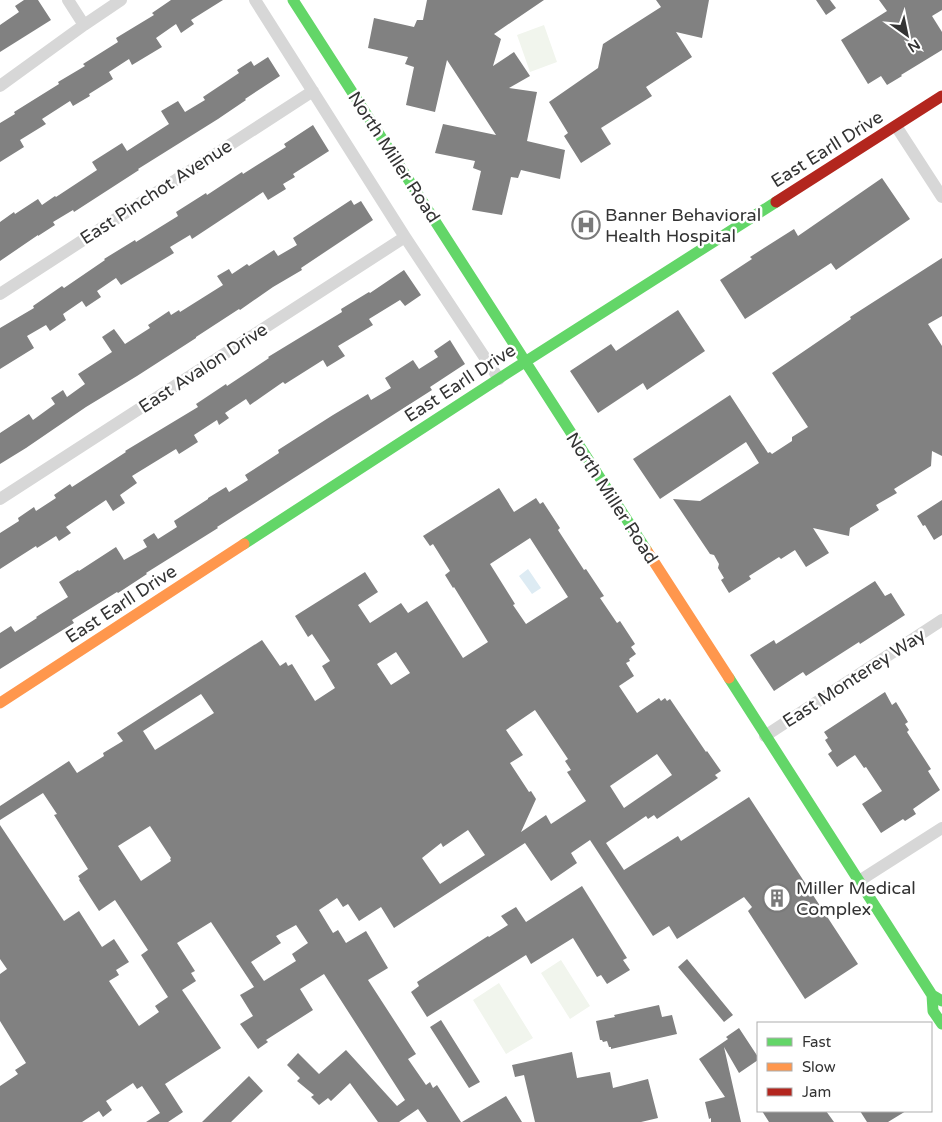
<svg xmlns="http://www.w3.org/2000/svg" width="942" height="1122" viewBox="0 0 942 1122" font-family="'Varela Round',sans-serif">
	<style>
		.green { fill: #f1f5ed }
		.water { fill: #ddebf3 }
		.building { fill: #818181; fill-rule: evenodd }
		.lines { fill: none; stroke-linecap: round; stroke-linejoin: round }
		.street { stroke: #d7d7d7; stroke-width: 12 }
		.fast { stroke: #63d668; stroke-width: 11 }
		.slow { stroke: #ff974d; stroke-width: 11 }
		.jam { stroke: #b3261e; stroke-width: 11 }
		.labels { text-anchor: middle; stroke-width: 5; stroke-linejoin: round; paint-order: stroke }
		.street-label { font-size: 18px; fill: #333; stroke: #fff }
		.poi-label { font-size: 18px; fill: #333; stroke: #fff; text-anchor: start }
	</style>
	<rect width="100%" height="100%" fill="#fff"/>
	<path class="green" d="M544 25 557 62 530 72 517 35Z
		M561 960 590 1006 570 1019 541 973Z
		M499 983 533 1038 506 1054 473 1000Z"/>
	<path class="water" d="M528 569 541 588 532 594 519 576Z"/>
	<path class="building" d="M24 0H38L51 20 0 52V25L19 12 15 6Z
		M171 0H223L191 20 194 24 181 33 176 24 156 38 162 47 132 65 129 59 109 72 113 79 89 94 90 96 73 106 70 101 42 119 46 124 20 140 24 147 0 162V123L15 114 14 112 59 84 58 82 85 66 83 64 118 42 116 38 154 15 152 13Z
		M427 0H544L494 34 501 39 493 66 514 52 530 76 509 88 537 92 527 141 565 150 560 179 521 170 518 178 511 177 502 215 472 210 481 171 473 168 475 161 435 153 443 124 496 135 447 60 435 112 406 105 414 67 405 64 408 57 368 48 374 18 414 27 417 20H423Z
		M656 0H709L702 38 676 32 692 57 646 87 652 96 601 128 611 144 581 163 564 136 568 133 549 102 598 68 603 44 661 7Z
		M816 0H830L836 8 826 15Z
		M879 0H942V10L932 16 942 32V50L901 75 902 76 887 85 881 76 868 84 841 40 887 11Z
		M268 57 280 76 245 99 246 100 218 119 138 169 139 170 74 212 73 210 53 222 55 225 38 236V235L0 261V222L14 212 15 214 38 199 42 205 55 196 56 197 97 170 92 162 122 143 127 151 169 124 161 111 178 101 185 112 205 100 203 97 239 73 237 70 251 61 254 66Z
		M313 125 329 151 293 174 295 177 283 184 286 189 268 200 263 192 192 239 190 235 170 247 174 253 121 285 116 278 97 291 101 297 86 307 82 301 63 314 66 320 50 331 46 325 27 336 34 348 0 369V328L34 308 33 306 62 286 64 288 105 260 104 259 135 240 136 242 178 216 176 212 206 193 207 195 242 172 243 174 286 147 284 144Z
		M882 178 910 219 836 270 831 263 745 319 720 280 752 259 750 257 794 229 798 236Z
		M351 200 354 205 361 201 373 220 301 268 302 270 273 287 240 310 239 309 196 337V338L137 376 86 407 26 448 0 464V433L29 414 33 420 55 404 51 398 63 390 67 397 85 384 78 374 112 352 102 337 114 329 125 344 150 328 148 325 169 311 171 315 179 310 180 312 223 285 217 276 229 269 232 274 247 264 249 266 274 250 278 256 297 245 293 238Z
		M942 258V316L928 324 942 346V456L932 451 931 466 894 489 897 493 876 505 879 510 850 528 849 536 813 528 829 553 806 567 795 550 781 559 779 557 749 576 751 579 729 593 721 580 724 578 718 568 719 564 714 555 710 554 673 499 700 501 759 463 746 442 660 499 633 459 730 395 768 453 770 452 772 454 792 441V437L808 427 772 373 851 319 850 317Z
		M404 270 421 295 405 306 400 300 369 319 373 325 338 346 345 356 327 367 323 360 285 384 283 382 250 405 246 399 225 413 229 418 219 425 217 420 194 435 198 442 179 454 176 449 132 476 137 483 120 495 125 503 113 511 106 500 66 527 71 533 59 541 56 536 37 548 36 546 0 569V533L19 521 18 518 34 507 36 511 56 498 54 495 70 484 72 487 126 452 125 451 198 407 196 404 226 384 227 386 269 358 268 357 342 312 341 309 369 292 370 293Z
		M678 310 705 351 647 390 643 383 598 413 570 371 611 344 616 351Z
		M450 340 465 364 430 387 432 390 217 527 218 528 146 573 147 574 118 593 117 592 72 620 74 623 0 669V633L11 626 15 632 37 618 36 617 68 597 59 582 78 570 79 571 116 547 124 560 147 547 143 540 154 533 158 539 177 527 174 521 208 499V498L226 487 229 492 248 480 245 475 279 453 278 450 333 415 368 394 371 400 391 388 385 378 413 360 419 369 438 357 434 351Z
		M499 488 514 512 536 498 540 504 543 502 560 528 558 530 584 570 586 569 604 596 600 598 617 623 620 621 635 644 631 647 636 654 629 659 630 661 626 663 634 676 619 686 637 713 659 698 661 701 665 698 667 701 670 699 706 752 707 751 721 771 715 775 718 778 657 819 654 815 648 819 646 816 606 843 624 870 678 836 681 841 749 797 858 964 805 999 748 911 752 907 744 897 677 939 669 926 653 936 590 840 571 853 577 863 551 881 525 843 394 928 381 907 359 921 348 904 343 907 337 898 319 910 333 933 338 930 346 943 366 931 388 968 368 980 416 1054 408 1059 426 1085 430 1082 433 1088 437 1085 461 1122H427L418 1109 399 1122H378L350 1083 331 1101 328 1098 319 1105 311 1097 314 1095 297 1081 300 1078 287 1065 298 1053 319 1074 346 1050 397 1106 405 1100 324 974 300 989 313 1010 266 1040 268 1042 258 1049 240 1024 253 1016 240 995 254 987 211 922 177 943 195 971 191 973 196 981 182 990 221 1048 165 1084 183 1112 168 1122H146L160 1113 142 1086 137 1089 133 1083 106 1101 112 1110 103 1117 99 1111 82 1122H0V1086L18 1074 15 1070 26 1063 0 1021V974L7 969 0 959V825L64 921 79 911 102 947 114 939 129 962 116 970 119 975 109 981 139 1026 159 1012 155 1006 168 997 141 955 148 950 115 900 99 911 79 880 80 879 78 876 88 869 54 815 57 814 43 793 0 820V806L69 761 77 773 104 756 103 753 123 741 117 733 262 640 280 666 286 662 288 666 292 664 315 701 335 688 322 666 330 661 312 634 308 637 295 616 365 572 378 592 358 605 370 623 401 603 408 613 427 601 463 658 488 642 454 587 453 588 445 575 450 571 433 544 430 546 423 536ZM530 538 568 597 526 624 513 605 515 604 490 564ZM396 652 410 673 391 685 377 664ZM201 694 214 713 155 750 143 731ZM535 710 568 759 565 761 571 770 567 772 586 801 551 824 546 815 521 832 536 799 531 791 529 792 510 763 523 755 506 730ZM657 754 672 775 624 808 610 786ZM150 826 171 858 170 859 171 861 141 881 118 846ZM468 830 485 855 440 884 422 858 441 843 443 847ZM296 925 308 943 292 954 296 961 264 981 251 962 281 943 276 936Z
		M942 500V535L934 540 925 525 923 526 917 516Z
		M875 581 885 596 891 593 905 615 860 644 859 642 806 676 803 672 774 691 750 655 774 640 776 644Z
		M885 692 892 705 896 702 908 722 905 724 909 730 907 732 931 769 928 771 940 790 913 809 916 814 905 821 903 819 881 833 862 804 882 791 866 767 864 768 855 755 837 767 828 754 832 751 825 740 828 738 824 732Z
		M582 886 627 958 623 960 630 970 607 984 601 975 597 977 573 938 531 964 526 955 427 1017 411 992 419 986 417 982 488 936 489 937 508 925 501 916 516 907 526 922Z
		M687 959 733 1015 724 1022 678 967Z
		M659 1005 662 1017 672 1015 677 1034 611 1049V1047H609L607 1041 603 1042 602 1040H600L596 1021 615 1017 614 1015Z
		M441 1020 480 1082 469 1088 430 1027Z
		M739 1028 758 1057V1060L739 1073 724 1047 741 1122H711V1118L709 1119 705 1102 725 1097 699 1059 728 1039 726 1037Z
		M572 1052 577 1078 610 1072 613 1088 648 1079 658 1118 641 1122H535L524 1075 515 1077 512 1065Z
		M249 1076 263 1091 231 1122H202Z
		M506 1096 522 1122H462Z
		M762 1111H826L834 1122H769Z
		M860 1111H906L888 1122H867Z"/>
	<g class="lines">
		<path class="street" d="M68 0 84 25
			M255 0 405 237 499 379
			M0 86 84 25 121 0
			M896 126 942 197
			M0 294 313 91
			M0 499 405 237
			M765 736 942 620
			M859 881 942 828"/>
		<path class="fast" d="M293 0 647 551
			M244 544 506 374 776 202
			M729 678 932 995 942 1001
			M932 995 933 1011 942 1024"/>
		<path class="slow" d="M647 551 729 678
			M0 703 244 544"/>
		<path class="jam" d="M776 202 942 96"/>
	</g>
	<defs>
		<g id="hospital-ring" transform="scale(1.4375)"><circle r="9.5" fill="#fff" stroke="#7a7a7a" stroke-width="1.5"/><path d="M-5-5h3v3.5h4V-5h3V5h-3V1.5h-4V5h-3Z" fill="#7a7a7a"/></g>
		<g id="building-ring" transform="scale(1.4375)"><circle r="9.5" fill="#fff" stroke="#7a7a7a" stroke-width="1.5"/><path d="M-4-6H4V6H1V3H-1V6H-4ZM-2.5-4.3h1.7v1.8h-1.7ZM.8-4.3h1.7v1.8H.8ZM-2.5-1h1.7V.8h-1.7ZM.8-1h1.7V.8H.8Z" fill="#7a7a7a"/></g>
	</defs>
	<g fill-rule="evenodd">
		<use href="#hospital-ring" x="586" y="225"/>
		<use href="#building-ring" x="777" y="898"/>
	</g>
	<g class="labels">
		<g class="street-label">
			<text transform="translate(827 149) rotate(-32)" y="6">East Earll Drive</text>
			<text transform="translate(394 157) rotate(57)" y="6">North Miller Road</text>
			<text transform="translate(156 192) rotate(-33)" y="6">East Pinchot Avenue</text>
			<text transform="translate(203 368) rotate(-33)" y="6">East Avalon Drive</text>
			<text transform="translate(460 383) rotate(-33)" y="6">East Earll Drive</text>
			<text transform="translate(612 498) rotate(57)" y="6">North Miller Road</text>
			<text transform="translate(121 604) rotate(-33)" y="6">East Earll Drive</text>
			<text transform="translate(854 678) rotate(-33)" y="6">East Monterey Way</text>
		</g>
		<g class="poi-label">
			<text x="605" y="221">Banner Behavioral<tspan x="605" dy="21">Health Hospital</tspan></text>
			<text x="796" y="894">Miller Medical<tspan x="796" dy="21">Complex</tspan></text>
		</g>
	</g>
	<rect x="757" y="1022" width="175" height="90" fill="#ffffff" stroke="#adadad"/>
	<rect x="767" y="1038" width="25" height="8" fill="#63d668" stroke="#adadad"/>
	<text x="802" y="1047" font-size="15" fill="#333333">Fast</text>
	<rect x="767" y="1063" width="25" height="8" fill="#ff974d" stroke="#adadad"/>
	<text x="802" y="1072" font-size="15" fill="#333333">Slow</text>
	<rect x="767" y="1088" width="25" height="8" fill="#b3261e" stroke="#adadad"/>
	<text x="802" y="1097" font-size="15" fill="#333333">Jam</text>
	<g transform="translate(907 35) rotate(147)" stroke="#ffffff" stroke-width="4" paint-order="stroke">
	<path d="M0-4L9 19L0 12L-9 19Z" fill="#333333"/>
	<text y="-8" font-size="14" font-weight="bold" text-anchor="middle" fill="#333333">N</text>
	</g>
</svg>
